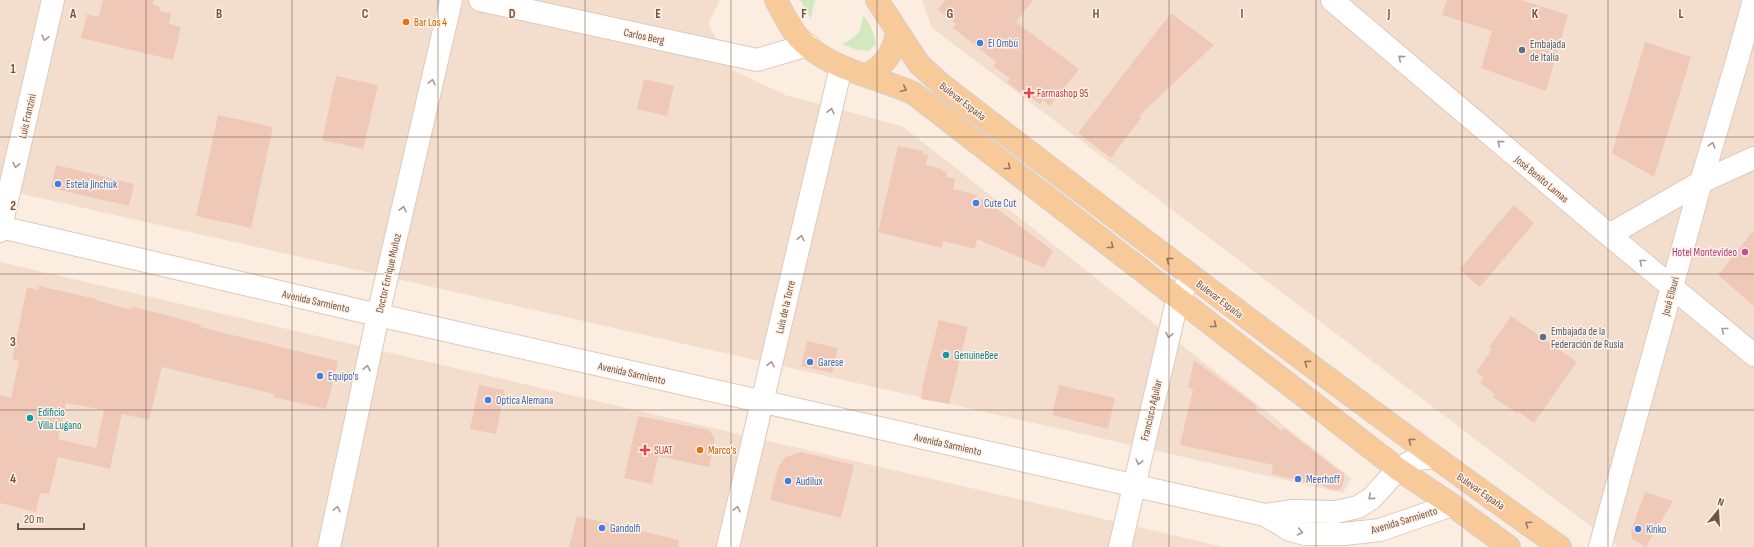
<svg xmlns="http://www.w3.org/2000/svg" width="1754" height="547" viewBox="0 0 1754 547" font-family="'Sofia Sans Condensed',sans-serif">
	<style>
		.residential { fill: #f3dece }
		.green { fill: #d4e8bf }
		.building { fill: #f0c8b8; fill-rule: evenodd }
		.lines { fill: none; stroke-linecap: round; stroke-linejoin: round }
		.minor-casing { stroke: #dfc9bc; stroke-width: 24 }
		.major-casing { stroke: #d7cfcc; stroke-width: 24 }
		.minor { stroke: #fff; stroke-width: 22 }
		.major { stroke: #f9ca99; stroke-width: 22 }
		.oneway { stroke: #aa9791 }
		.oneway2 { stroke: #9a7660 }
		.grid { fill: none; stroke: #715248; stroke-width: 1; stroke-opacity: 0.55 }
		.food-dot { fill: #e8710a; stroke: #fff2e5; stroke-width: 1.5 }
		.shop-dot { fill: #3f7fe0; stroke: #fff2e5; stroke-width: 1.5 }
		.service-dot { fill: #5c6f8a; stroke: #fff2e5; stroke-width: 1.5 }
		.health-dot { fill: #e0444e; stroke: #fff2e5; stroke-width: 1.5 }
		.hotel-dot { fill: #d1479c; stroke: #fff2e5; stroke-width: 1.5 }
		.culture-dot { fill: #0f9aa8; stroke: #fff2e5; stroke-width: 1.5 }
		.labels { text-anchor: middle; stroke-width: 3; stroke-linejoin: round; paint-order: stroke }
		.food-label { font-size: 11px; fill: #c56008; stroke: #fff2e5; text-anchor: start }
		.street-label { font-size: 11px; fill: #715248; stroke: #fff2e5 }
		.shop-label { font-size: 11px; fill: #366cbe; stroke: #fff2e5; text-anchor: start }
		.service-label { font-size: 11px; fill: #4e5e75; stroke: #fff2e5; text-anchor: start }
		.health-label { font-size: 11px; fill: #be3a42; stroke: #fff2e5; text-anchor: start }
		.hotel-label { font-size: 11px; fill: #b23c85; stroke: #fff2e5; text-anchor: end }
		.culture-label { font-size: 11px; fill: #0d838f; stroke: #fff2e5; text-anchor: start }
		.grid-label { font-size: 13px; text-anchor: middle; font-weight: bold; fill: #715248; stroke: #fff2e5; stroke-width: 3; stroke-linejoin: round; paint-order: stroke }
	</style>
	<rect width="100%" height="100%" fill="#fbede0"/>
	<path class="residential" d="M0 0H720L708 24 733 70 785 95 902 126 1351 478 1343 493 0 189Z
		M922 0H1754V547H1618L932 28Z
		M0 262 1224 547H0Z"/>
	<path class="green" d="M800 0H816L814 3 811 19Z
		M863 15C870 24 874 32 876 44L868 51 857 50 842 44C859 36 860 34 863 15Z"/>
	<path class="building" d="M103 0H154L153 4 160 7 159 11 171 13 169 24 181 27 173 60 81 38 87 14 99 17Z
		M945 0H1033L1016 22 1079 69 1050 106 1043 100 1040 104 1023 91 1021 93 1007 82 1010 79 993 66 996 62 953 28 956 24 938 10Z
		M1447 0H1521L1568 15 1546 91 1481 68 1492 31 1442 15Z
		M1171 13 1214 45 1139 116 1141 118 1111 158 1078 133Z
		M1645 42 1691 57 1654 177 1612 153Z
		M336 76 378 85 363 149 322 140Z
		M644 79 674 86 667 116 637 109Z
		M218 115 273 127 251 228 196 216Z
		M898 146 923 151V154L928 155 926 165 942 169V171L947 172 946 177 955 179 953 189 977 195 976 198 985 200 1053 251 1044 268 977 239 975 249 943 241 942 248 878 232Z
		M56 165 134 184 129 206 51 188Z
		M1514 205 1534 223 1480 287 1459 270Z
		M1754 230V306L1718 275Z
		M39 286 96 299V300L132 310V307L159 313 201 325 200 327 338 361 326 409 273 397 274 394 162 367 149 420 122 414 110 469 58 457 49 494 40 493 36 512 0 503V395L11 398 19 361 12 359 27 287 38 290ZM66 403 104 410 96 448 58 439Z
		M1511 316 1577 362 1534 423 1519 412 1517 413 1493 397 1495 394 1480 383 1484 378 1476 372 1492 349 1489 347Z
		M939 320 968 327 949 404 921 399 923 383Z
		M807 341 838 348 832 373 801 366Z
		M1194 360 1257 406 1256 411 1282 431 1284 428 1337 469 1344 473V480L1342 487 1338 490H1331L1323 486 1271 474 1273 465 1180 445 1193 389 1188 387Z
		M479 385 505 390 496 434 470 429Z
		M1059 385 1115 398 1108 429 1052 415Z
		M638 416 709 430 715 439 709 467 658 456 652 484 624 478Z
		M801 452 854 465 841 518 770 500 778 467 786 457Z
		M1645 492 1673 501 1646 547 1632 539 1631 531Z
		M577 516 679 540 678 547H569Z"/>
	<g class="lines">
		<g class="minor-casing">
			<path id="minor" d="M480 0 757 60 808 45
				M1332 0 1609 235 1754 355
				M0 227 378 315 1265 515 1290 530 1305 534H1344L1380 530 1452 505
				M0 231 53 0
				M1609 235 1701 182 1754 158
				M1265 515 1293 511 1336 512 1358 507 1372 498 1398 469 1414 460 1433 457
				M329 547 378 315 451 0
				M728 547 841 67
				M1120 547 1178 297 1192 277
				M1600 547 1701 182 1737 61 1754 0"/>
		</g>
		<g class="major-casing">
			<path id="major" d="M776 0C783 13 789 26 798 37 827 69 874 76 913 93L1398 469 1452 505 1509 547
				M877 0 919 64 942 85C1146 242 1350 398 1560 547
				M867 75C886 64 893 54 897 32"/>
		</g>
		<use href="#minor" class="minor"/>
		<use href="#major" class="major"/>
	</g>
	<defs><path id="oneway-chevron" d="M-2-3.5L2.5 0L-2 3.5" fill="none" stroke-width="1.6" stroke-linecap="round" stroke-linejoin="round"/></defs>
	<g class="oneway">
		<use href="#oneway-chevron" transform="translate(45 38) rotate(103)"/>
		<use href="#oneway-chevron" transform="translate(1401 58) rotate(-140)"/>
		<use href="#oneway-chevron" transform="translate(432 82) rotate(-77)"/>
		<use href="#oneway-chevron" transform="translate(831 111) rotate(-77)"/>
		<use href="#oneway-chevron" transform="translate(1500 143) rotate(-140)"/>
		<use href="#oneway-chevron" transform="translate(1712 145) rotate(-73)"/>
		<use href="#oneway-chevron" transform="translate(16 165) rotate(103)"/>
		<use href="#oneway-chevron" transform="translate(403 209) rotate(-77)"/>
		<use href="#oneway-chevron" transform="translate(801 238) rotate(-77)"/>
		<use href="#oneway-chevron" transform="translate(1642 262) rotate(-141)"/>
		<use href="#oneway-chevron" transform="translate(1724 330) rotate(-141)"/>
		<use href="#oneway-chevron" transform="translate(1169 335) rotate(103)"/>
		<use href="#oneway-chevron" transform="translate(771 364) rotate(-77)"/>
		<use href="#oneway-chevron" transform="translate(367 368) rotate(-78)"/>
		<use href="#oneway-chevron" transform="translate(1139 462) rotate(103)"/>
		<use href="#oneway-chevron" transform="translate(1371 497) rotate(140)"/>
		<use href="#oneway-chevron" transform="translate(337 509) rotate(-78)"/>
		<use href="#oneway-chevron" transform="translate(737 509) rotate(-77)"/>
		<use href="#oneway-chevron" transform="translate(1300 532) rotate(13)"/>
	</g>
	<g class="oneway2">
		<use href="#oneway-chevron" transform="translate(904 89) rotate(25)"/>
		<use href="#oneway-chevron" transform="translate(1008 167) rotate(38)"/>
		<use href="#oneway-chevron" transform="translate(1111 246) rotate(38)"/>
		<use href="#oneway-chevron" transform="translate(1169 260) rotate(-142)"/>
		<use href="#oneway-chevron" transform="translate(1214 325) rotate(38)"/>
		<use href="#oneway-chevron" transform="translate(1307 363) rotate(-143)"/>
		<use href="#oneway-chevron" transform="translate(1411 441) rotate(-143)"/>
		<use href="#oneway-chevron" transform="translate(1528 524) rotate(-145)"/>
	</g>
	<path class="grid" d="M146 0V547M292 0V547M438 0V547M585 0V547M731 0V547M877 0V547M1023 0V547M1169 0V547M1316 0V547M1462 0V547M1608 0V547M0 137H1754M0 274H1754M0 410H1754"/>
	<g class="food-dot">
		<circle cx="406" cy="22" r="4"/>
		<circle cx="700" cy="450" r="4"/>
	</g>
	<g class="shop-dot">
		<circle cx="980" cy="43" r="4"/>
		<circle cx="58" cy="184" r="4"/>
		<circle cx="976" cy="203" r="4"/>
		<circle cx="810" cy="362" r="4"/>
		<circle cx="320" cy="376" r="4"/>
		<circle cx="488" cy="400" r="4"/>
		<circle cx="1298" cy="479" r="4"/>
		<circle cx="788" cy="481" r="4"/>
		<circle cx="602" cy="528" r="4"/>
		<circle cx="1638" cy="529" r="4"/>
	</g>
	<g class="service-dot">
		<circle cx="1522" cy="50" r="4"/>
		<circle cx="1543" cy="337" r="4"/>
	</g>
	<g class="health-dot">
		<path d="M1027 87h4v4h4v4h-4v4h-4v-4h-4v-4h4z"/>
		<path d="M643 444h4v4h4v4h-4v4h-4v-4h-4v-4h4z"/>
	</g>
	<circle class="hotel-dot" cx="1745" cy="252" r="4"/>
	<g class="culture-dot">
		<circle cx="946" cy="355" r="4"/>
		<circle cx="30" cy="418" r="4"/>
	</g>
	<g class="labels">
		<g class="food-label">
			<text x="414" y="26">Bar Los 4</text>
			<text x="708" y="454">Marco's</text>
		</g>
		<g class="street-label">
			<text transform="translate(644 36) rotate(12)" y="4">Carlos Berg</text>
			<text transform="translate(963 101) rotate(38)" y="4">Bulevar España</text>
			<text transform="translate(27 116) rotate(-77)" y="4">Luis Franzini</text>
			<text transform="translate(1542 179) rotate(40)" y="4">José Benito Lamas</text>
			<text transform="translate(388 273) rotate(-77)" y="4">Doctor Enrique Muñoz</text>
			<text transform="translate(1670 296) rotate(-75)" y="4">José Ellauri</text>
			<text transform="translate(1220 299) rotate(37)" y="4">Bulevar España</text>
			<text transform="translate(316 301) rotate(13)" y="4">Avenida Sarmiento</text>
			<text transform="translate(785 307) rotate(-77)" y="4">Luis de la Torre</text>
			<text transform="translate(632 373) rotate(13)" y="4">Avenida Sarmiento</text>
			<text transform="translate(1151 410) rotate(-77)" y="4">Francisco Aguilar</text>
			<text transform="translate(948 444) rotate(13)" y="4">Avenida Sarmiento</text>
			<text transform="translate(1481 491) rotate(35)" y="4">Bulevar España</text>
			<text transform="translate(1404 520) rotate(-17)" y="4">Avenida Sarmiento</text>
		</g>
		<g class="shop-label">
			<text x="988" y="47">El Ombú</text>
			<text x="66" y="188">Estela Jinchuk</text>
			<text x="984" y="207">Cute Cut</text>
			<text x="818" y="366">Garese</text>
			<text x="328" y="380">Equipo's</text>
			<text x="496" y="404">Optica Alemana</text>
			<text x="1306" y="483">Meerhoff</text>
			<text x="796" y="485">Audilux</text>
			<text x="610" y="532">Gandolfi</text>
			<text x="1646" y="533">Kinko</text>
		</g>
		<g class="service-label">
			<text x="1530" y="48">Embajada<tspan x="1530" dy="13">de Italia</tspan></text>
			<text x="1551" y="335">Embajada de la<tspan x="1551" dy="13">Federación de Rusia</tspan></text>
		</g>
		<g class="health-label">
			<text x="1037" y="97">Farmashop 95</text>
			<text x="654" y="454">SUAT</text>
		</g>
		<g class="hotel-label">
			<text x="1737" y="256">Hotel Montevideo</text>
		</g>
		<g class="culture-label">
			<text x="954" y="359">GenuineBee</text>
			<text x="38" y="416">Edificio<tspan x="38" dy="13">Villa Lugano</tspan></text>
		</g>
	</g>
	<g class="grid-label">
		<text x="73" y="18">A</text>
		<text x="219" y="18">B</text>
		<text x="365" y="18">C</text>
		<text x="512" y="18">D</text>
		<text x="658" y="18">E</text>
		<text x="804" y="18">F</text>
		<text x="950" y="18">G</text>
		<text x="1096" y="18">H</text>
		<text x="1242" y="18">I</text>
		<text x="1389" y="18">J</text>
		<text x="1535" y="18">K</text>
		<text x="1681" y="18">L</text>
		<text x="13" y="73">1</text>
		<text x="13" y="210">2</text>
		<text x="13" y="346">3</text>
		<text x="13" y="483">4</text>
	</g>
	<g transform="translate(1718 511) rotate(18)" stroke="#fff2e5" stroke-width="3" paint-order="stroke">
	<path d="M0-3L7 15L0 10L-7 15Z" fill="#715248"/>
	<text y="-6" font-size="11" font-weight="bold" text-anchor="middle" fill="#715248">N</text>
	</g>
	<path d="M18 523v6h66v-6" fill="none" stroke="#715248" stroke-width="2"/>
	<text x="24" y="523" font-size="12" fill="#715248" stroke="#fff2e5" stroke-width="3" paint-order="stroke">20 m</text>
</svg>
